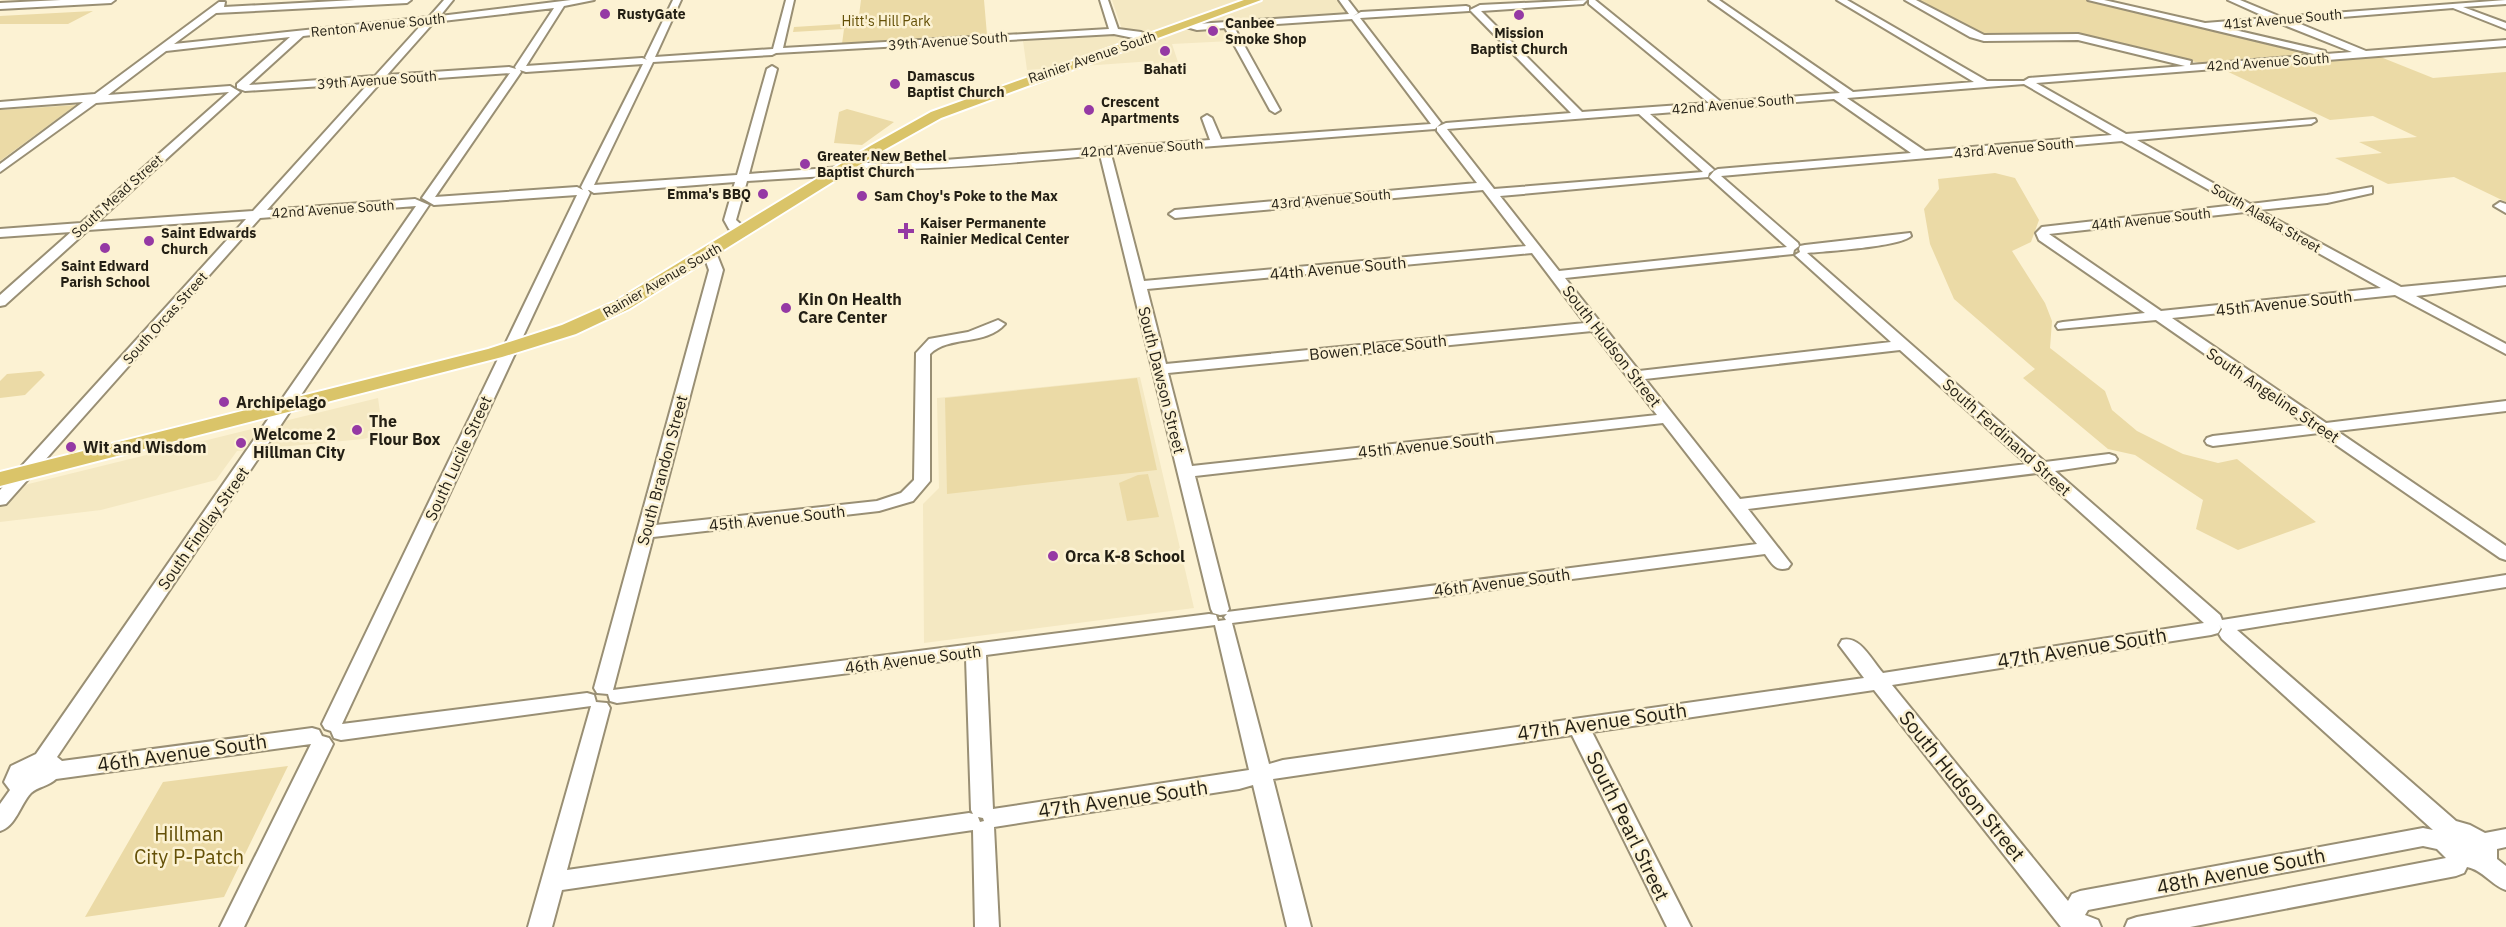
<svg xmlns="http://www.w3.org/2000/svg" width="2506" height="927" viewBox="0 0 2506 927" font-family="'IBM Plex Sans',sans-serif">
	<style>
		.built { fill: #f4e8c2 }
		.green { fill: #ebdaa6 }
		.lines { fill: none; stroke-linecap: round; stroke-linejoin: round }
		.minor-casing { stroke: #998f74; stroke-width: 4 }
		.major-casing { stroke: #fff; stroke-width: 4 }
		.minor { fill: #fff; fill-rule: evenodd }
		.major { fill: #dac469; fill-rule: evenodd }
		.poi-dot { fill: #9539a4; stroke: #fcf2d3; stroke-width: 2 }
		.labels { text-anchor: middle; stroke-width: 5; stroke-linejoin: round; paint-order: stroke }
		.far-poi-label { font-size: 14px; font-weight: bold; fill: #231f14; stroke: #fcf2d3; text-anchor: start }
		.far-street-label { font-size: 14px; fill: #231f14; stroke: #fcf2d3 }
		.far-park-label { font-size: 14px; fill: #645007; stroke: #fcf2d3 }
		.street-label { font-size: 16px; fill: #231f14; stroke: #fcf2d3 }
		.poi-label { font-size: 16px; font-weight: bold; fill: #231f14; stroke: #fcf2d3; text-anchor: start }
		.near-street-label { font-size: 20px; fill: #231f14; stroke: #fcf2d3 }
		.near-park-label { font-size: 20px; fill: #645007; stroke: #fcf2d3 }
	</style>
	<rect width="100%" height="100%" fill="#fcf2d3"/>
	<path class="built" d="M1112 0H1338L1348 14 1222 22 1231 41 1172 44 1178 62 1154 64 1153 61 1027 70 1023 41 1124 35Z
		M1140 377 1194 608 924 643 923 504 939 488 937 398Z
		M378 398 383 434 363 439 237 451 216 480 101 510 0 522V491Z"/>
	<path class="green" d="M861 0H984L987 35 842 44 844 29 793 32 794 27 858 23Z
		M1918 0H2087L2337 59 2378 56 2433 78 2506 72V202L2454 177 2388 184 2335 158 2382 153 2359 142 2417 137 2373 116 2330 120 2220 68 2085 35 2054 33 1988 37Z
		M93 11 68 24H0V16Z
		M76 105 0 161V110Z
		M847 109 894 122 862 145 834 143 839 112Z
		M1995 173 2015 178 2039 220 2031 242 2012 251 2045 303 2052 321 2050 348 2105 391 2112 410 2137 431 2183 454 2218 463 2237 459 2316 522 2238 550 2196 529 2203 500 2135 455 2108 449 2023 378 2035 369 1954 299 1930 244 1924 209 1939 189 1938 179Z
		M41 371 45 375 25 395 0 398V381L7 374Z
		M1137 378 1157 470 947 494 945 398Z
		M1148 474 1159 517 1127 521 1119 483 1138 475Z
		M288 766 224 897 85 917 163 782Z"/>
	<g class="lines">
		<g class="minor-casing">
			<path id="minor" d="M61 0H115L111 3 0 9V3Z
				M355 0H411L407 3 216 13 174 44 429 17 444 0H453L440 16 571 0H594L564 6 526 66 642 58 645 59 647 60 645 58 673 0H681L655 57 773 49 786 0H794L783 48 1109 29 1100 0H1108L1118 29 1141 32 1153 38 1148 41 1114 34 776 53 772 55 653 62 594 185 737 175 767 69 772 66 777 69 749 174 842 167 848 171 842 175 747 181 736 220 749 232 743 236 729 229 724 220 735 182 594 193 589 190H588L590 193 342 724 587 693 594 695 596 702 607 703 610 708 567 870 969 813 973 814 971 810 966 658 617 703 610 701 608 694 597 693 594 688 709 270 703 253 705 250H715L723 270 656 525 877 501 901 493 914 480 916 353 929 339 968 332 998 320 1005 324C986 346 949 335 930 354V481L913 501 879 511 653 537 613 690 1209 614 1216 615 1218 621 1226 620 1224 617 1227 614 1220 615 1213 613 1211 609 1100 155C1065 158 864 178 847 164L849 162 891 164 1210 140 1202 118 1207 115 1212 118 1221 139 1431 124 1352 19 1234 27 1280 110 1275 113 1270 110 1225 28 1197 30 1179 25 1184 22 1197 24 1349 14 1339 0H1348L1358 13 1353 16 1361 12 1466 6 1469 7V11L1360 18 1441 123 1435 129 1111 154 1144 281 1526 246 1483 190 1175 218 1169 214 1175 210 1477 183 1437 131V127L1446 123 1571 113 1470 10 1480 5 1587 0 1583 4 1481 11 1582 112 1709 103 1589 4V0H1595L1721 102 1840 93 1709 0H1719L1853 92 1974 82 1837 0H1847L1987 81H2024L2029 78 2185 66 2078 40 1984 41 1970 37 1905 0H1916L1984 35 2078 34 2191 61 2190 65 2318 55 2088 0H2104L2205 23 2268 18 2228 0H2240L2281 17 2506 0V4L2463 7 2506 23V29L2453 8 2293 21 2366 51 2506 40V46L2036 83 2126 134 2315 119 2316 121 2311 124 2137 140 2250 204 2327 195 2372 187V193L2327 203 2259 210 2401 287 2506 277V285L2416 296 2506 344V354L2395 295 2172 318 2326 423 2506 401V411L2337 431 2506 546V560L2500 558 2319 433 2213 446 2207 444 2205 441 2207 438 2213 436 2307 425 2156 320 2058 329 2056 326 2058 323 2063 322 2145 313 2039 240 2036 233 2042 227 2236 205 2122 141 1721 176 1798 243 1799 246 1794 250 1793 254 1565 278 1639 371 1891 342 1795 255 1800 252 1799 249 1800 246 1805 245 1910 233 1911 236C1899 247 1827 251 1807 253L2045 462 2109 454 2115 456 2117 459 2115 462 2055 471 2220 615 2222 620 2506 575V587L2237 630 2456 821 2470 825 2485 833 2506 829V847L2497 849V859L2506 866V890C2491 885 2483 870 2467 867L2464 873 2456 876 2190 927H2125L2128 920 2137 917 2446 858 2437 849 2423 846 2088 910 2085 915 2098 920 2101 927H2061L1874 690 1592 732 1691 927H1667L1572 735 1273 779 1311 927H1287L1253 785 1239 789 994 827 999 927H975L973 830 562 890 552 927H528L591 706 341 740 334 738 331 731 325 729 322 724 577 195 434 205 422 198 510 73 381 82 267 210 415 199 429 205 57 757 62 761 312 728 319 730 322 736 329 738 333 744 244 927H220L311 744 56 779C49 786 37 787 31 793 20 805 16 826 0 831V804L10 790 4 782 11 766 36 754 416 206 260 218 6 504 0 505V490L246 219 88 230 5 305 0 306V295L71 232 0 237V229L81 223 229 92 96 103 0 172V164L83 102 0 108V102L95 94 219 2H225L224 7ZM554 8 515 67 516 69 509 67 387 75 434 22ZM423 23 375 76 249 85 303 36ZM2279 23 2352 52 2326 54 2325 51 2222 27ZM290 37 237 84V88L245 91 369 83 253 211 97 222 240 92 230 86 108 95 166 51ZM643 64 581 187 583 190 577 187 435 197 521 72 520 70 526 72ZM2024 84 2112 135 1925 151 1847 98ZM1834 99 1911 153 1718 169 1714 171 1709 177 1787 247 1559 271 1500 196 1708 177 1709 173 1714 170 1712 168 1650 114ZM1639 114 1703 172 1494 189 1447 129ZM2245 212 2381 288 2161 311 2049 234ZM1532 253 1585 323 1166 364 1147 289ZM1592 331 1657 415 1192 466 1168 373ZM1900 350 2027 464 1740 499 1645 379ZM1663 423 1757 544 1227 612 1229 609 1195 476ZM2037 473 2204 623 1883 673C1872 661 1860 635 1842 640L1839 645 1864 678 1283 760 1269 764 1232 623 1765 554C1772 564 1776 572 1788 568L1791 564 1748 509ZM1215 625 1249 770 993 809 986 655ZM2219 625 2222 629 2219 634 2222 639 2433 830 2423 828 2080 891 2072 894 2068 901 1892 685 2211 635 2218 633 2221 628ZM978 817 983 818 984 821 980 822Z
				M2500 202 2506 204V213L2494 206Z"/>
		</g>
		<g class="major-casing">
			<path id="major" d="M1244 0H1261L941 118 882 151 629 309 576 334 502 357 0 486V472L488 349 562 325 616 301 872 145 931 112Z"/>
		</g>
		<use href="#minor" class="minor"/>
		<use href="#major" class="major"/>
	</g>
	<g class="poi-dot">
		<circle cx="605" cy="14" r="6"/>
		<circle cx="1519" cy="15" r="6"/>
		<circle cx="1213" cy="31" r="6"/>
		<circle cx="1165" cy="51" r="6"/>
		<circle cx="895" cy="84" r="6"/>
		<circle cx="1089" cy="110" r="6"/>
		<circle cx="805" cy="164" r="6"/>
		<circle cx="763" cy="194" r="6"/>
		<circle cx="862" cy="196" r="6"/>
		<path d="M903 222h6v6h6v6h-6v6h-6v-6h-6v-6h6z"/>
		<circle cx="149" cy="241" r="6"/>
		<circle cx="105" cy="248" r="6"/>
		<circle cx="786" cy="308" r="6"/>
		<circle cx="224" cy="402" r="6"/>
		<circle cx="357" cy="430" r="6"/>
		<circle cx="241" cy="443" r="6"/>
		<circle cx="71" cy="447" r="6"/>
		<circle cx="1053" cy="556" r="6"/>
	</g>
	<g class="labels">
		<g class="far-poi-label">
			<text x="617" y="19">RustyGate</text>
			<text x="1225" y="28">Canbee<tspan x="1225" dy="16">Smoke Shop</tspan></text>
			<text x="1519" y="38" text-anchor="middle">Mission<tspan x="1519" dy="16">Baptist Church</tspan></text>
			<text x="1165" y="74" text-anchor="middle">Bahati</text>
			<text x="907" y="81">Damascus<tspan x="907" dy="16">Baptist Church</tspan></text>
			<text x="1101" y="107">Crescent<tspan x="1101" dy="16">Apartments</tspan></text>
			<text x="817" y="161">Greater New Bethel<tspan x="817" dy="16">Baptist Church</tspan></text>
			<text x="751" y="199" text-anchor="end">Emma's BBQ</text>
			<text x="874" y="201">Sam Choy's Poke to the Max</text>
			<text x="920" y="228">Kaiser Permanente<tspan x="920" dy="16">Rainier Medical Center</tspan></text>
			<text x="161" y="238">Saint Edwards<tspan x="161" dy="16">Church</tspan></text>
			<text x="105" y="271" text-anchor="middle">Saint Edward<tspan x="105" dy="16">Parish School</tspan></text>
		</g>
		<g class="far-street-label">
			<text transform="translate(2283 19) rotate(-5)" y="5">41st Avenue South</text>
			<text transform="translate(378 25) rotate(-6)" y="5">Renton Avenue South</text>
			<text transform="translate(948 41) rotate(-4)" y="5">39th Avenue South</text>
			<text transform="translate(1092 57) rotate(-19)" y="5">Rainier Avenue South</text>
			<text transform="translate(2268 62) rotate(-4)" y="5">42nd Avenue South</text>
			<text transform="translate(377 80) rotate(-4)" y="5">39th Avenue South</text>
			<text transform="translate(1733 104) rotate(-5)" y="5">42nd Avenue South</text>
			<text transform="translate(1142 148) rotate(-4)" y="5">42nd Avenue South</text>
			<text transform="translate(2014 148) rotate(-5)" y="5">43rd Avenue South</text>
			<text transform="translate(117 196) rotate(-42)" y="5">South Mead Street</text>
			<text transform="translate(1331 199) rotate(-5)" y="5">43rd Avenue South</text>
			<text transform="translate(333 209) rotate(-4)" y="5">42nd Avenue South</text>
			<text transform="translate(2266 218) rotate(30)" y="5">South Alaska Street</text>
			<text transform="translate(2151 219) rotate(-6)" y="5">44th Avenue South</text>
			<text transform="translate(662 280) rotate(-30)" y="5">Rainier Avenue South</text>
			<text transform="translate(165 318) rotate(-48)" y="5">South Orcas Street</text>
		</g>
		<g class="far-park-label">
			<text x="886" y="26">Hitt's Hill Park</text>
		</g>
		<g class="street-label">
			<text transform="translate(1338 268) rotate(-5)" y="6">44th Avenue South</text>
			<text transform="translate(2284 303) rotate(-6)" y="6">45th Avenue South</text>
			<text transform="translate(1612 346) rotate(52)" y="6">South Hudson Street</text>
			<text transform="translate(1378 347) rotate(-6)" y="6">Bowen Place South</text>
			<text transform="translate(1162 380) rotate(76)" y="6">South Dawson Street</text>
			<text transform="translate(2273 395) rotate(34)" y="6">South Angeline Street</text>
			<text transform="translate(2007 437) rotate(42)" y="6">South Ferdinand Street</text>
			<text transform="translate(1426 445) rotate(-6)" y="6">45th Avenue South</text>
			<text transform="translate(458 458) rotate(-65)" y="6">South Lucile Street</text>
			<text transform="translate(662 470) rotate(-75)" y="6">South Brandon Street</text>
			<text transform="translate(777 518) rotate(-6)" y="6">45th Avenue South</text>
			<text transform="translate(203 528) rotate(-55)" y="6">South Findlay Street</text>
			<text transform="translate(1502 582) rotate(-7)" y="6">46th Avenue South</text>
			<text transform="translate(913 659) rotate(-7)" y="6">46th Avenue South</text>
		</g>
		<g class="poi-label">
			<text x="798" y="305">Kin On Health<tspan x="798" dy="18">Care Center</tspan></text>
			<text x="236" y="408">Archipelago</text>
			<text x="369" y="427">The<tspan x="369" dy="18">Flour Box</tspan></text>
			<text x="253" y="440">Welcome 2<tspan x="253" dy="18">Hillman City</tspan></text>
			<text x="83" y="453">Wit and Wisdom</text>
			<text x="1065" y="562">Orca K-8 School</text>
		</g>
		<g class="near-street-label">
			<text transform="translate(2082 648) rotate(-9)" y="7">47th Avenue South</text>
			<text transform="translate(1602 722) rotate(-8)" y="7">47th Avenue South</text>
			<text transform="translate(182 753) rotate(-8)" y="7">46th Avenue South</text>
			<text transform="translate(1962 786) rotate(51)" y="7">South Hudson Street</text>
			<text transform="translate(1123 799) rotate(-8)" y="7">47th Avenue South</text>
			<text transform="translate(1628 826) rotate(64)" y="7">South Pearl Street</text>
			<text transform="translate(2241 871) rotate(-11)" y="7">48th Avenue South</text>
		</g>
		<g class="near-park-label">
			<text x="189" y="841">Hillman<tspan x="189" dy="23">City P-Patch</tspan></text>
		</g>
	</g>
</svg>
